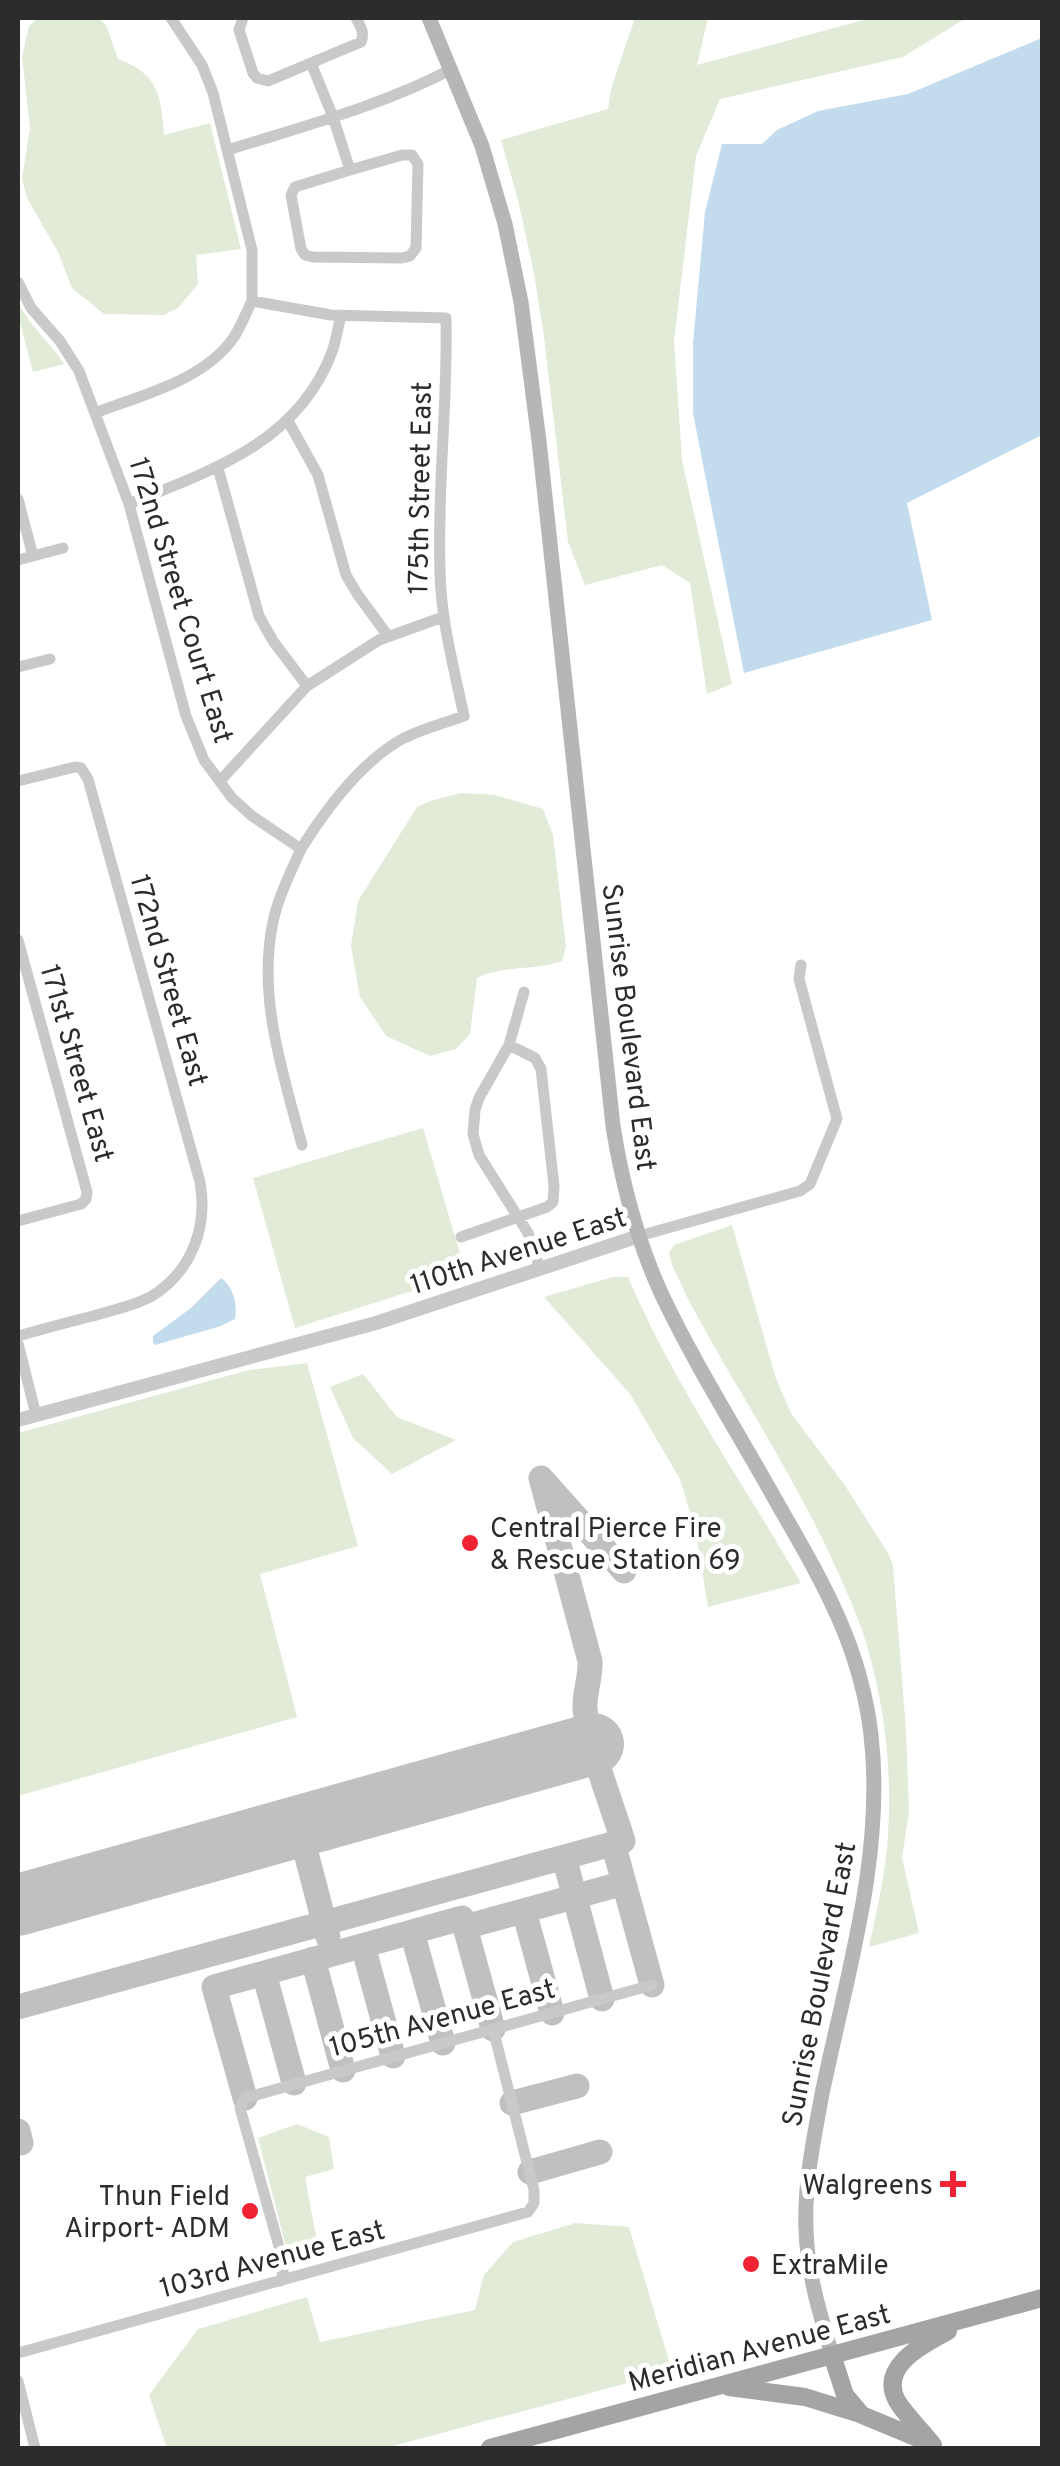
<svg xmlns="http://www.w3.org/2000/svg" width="1060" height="2466" viewBox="0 0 1060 2466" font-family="Overpass,sans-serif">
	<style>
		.green { fill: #e2ebd8 }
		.water { fill: #c3dced }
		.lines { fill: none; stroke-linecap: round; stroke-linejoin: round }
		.taxiway { stroke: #c0c0c0; stroke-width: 25 }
		.runway { stroke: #c0c0c0; stroke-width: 62 }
		.minor { stroke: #c9c9c9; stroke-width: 11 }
		.tertiary { stroke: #c9c9c9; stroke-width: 14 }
		.secondary { stroke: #b6b6b6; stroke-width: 15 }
		.primary { stroke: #a4a4a4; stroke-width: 18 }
		.poi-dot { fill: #ef2332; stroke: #fff; stroke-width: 4 }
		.labels { text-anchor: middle; stroke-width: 10; stroke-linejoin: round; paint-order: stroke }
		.street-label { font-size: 28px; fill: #2c2c2c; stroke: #fff }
		.poi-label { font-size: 28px; fill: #2c2c2c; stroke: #fff; text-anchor: start }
	</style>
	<rect width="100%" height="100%" fill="#fff"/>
	<path class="green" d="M38 18H99L106 25 118 59C159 74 161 96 164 135L210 123 241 249 196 255 198 284 178 308 164 315 104 314 72 288 58 252 27 198 22 179 30 128 22 57 29 26Z
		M635 18H708L697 65 871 18H966L903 57 720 99 696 156 674 341 682 460 732 684 707 694 690 583 662 565 585 585 568 542 544 337 534 273 518 200 501 140 608 109 611 89Z
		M18 303C30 326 50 342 64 364L33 372 18 315Z
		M461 793 495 795 543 809 553 835 566 947 562 961C534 971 503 965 477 978L470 1034 456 1049 430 1056 386 1036 360 997 351 946 358 901 417 807 433 800Z
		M423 1128 466 1274 295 1328 253 1178Z
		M732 1225 775 1376 791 1413 846 1487 888 1553 893 1565 906 1730 909 1811 902 1858 919 1933 869 1947C877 1909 886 1872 888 1834 892 1770 885 1707 867 1646 859 1617 845 1589 833 1561 791 1471 736 1388 689 1301L672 1265 669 1253 674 1245Z
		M613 1277H628C674 1385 742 1481 801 1583L708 1607 695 1528 680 1479 630 1394 544 1297Z
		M307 1363 358 1546 260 1574 297 1717 18 1796V1433L249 1370Z
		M363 1374 397 1417 456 1440 392 1474 353 1438 330 1387Z
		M297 2124 329 2137 334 2169 305 2177 320 2258 291 2266 258 2138Z
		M575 2223 629 2227 672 2371 386 2448H167L149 2395 198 2329 307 2297 320 2342 475 2310 484 2275 513 2242Z"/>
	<path class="water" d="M1042 38V435L907 503 932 620 744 673 693 413V343L705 212 722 144H762L777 130 818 111 908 94Z
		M221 1278C233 1286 238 1305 235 1319L221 1326 155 1345 153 1342V1336L191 1308Z"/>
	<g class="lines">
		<path class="taxiway" d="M299 1826 328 1937
			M613 1843 652 1985
			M564 1857 602 1999
			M524 1911 552 2013
			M465 1927 493 2029
			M412 1932 443 2043
			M363 1946 393 2056
			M313 1959 343 2070
			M264 1973 294 2083
			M18 2007 623 1841C611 1802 589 1747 585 1709 584 1693 591 1677 590 1661L541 1478 624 1571
			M245 2098 214 1987 462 1918 465 1927 624 1883
			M512 2103 577 2086
			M18 2131 21 2143
			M530 2172 600 2152"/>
		<path class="runway" d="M18 1905 593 1744"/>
		<path class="minor" d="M171 18 202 65 213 93 252 250V301
			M243 18 239 30 253 73 257 78 268 81 361 42C365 32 360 26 356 18
			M311 63 333 117 350 170 295 187 291 195 301 249 305 255 313 257 402 258 410 256 416 248 418 164 412 155H402L350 170
			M228 150C304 126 381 106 452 69
			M18 282 31 308 60 341 79 371 129 504 186 716 204 760 232 798 252 816 301 849C291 872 278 897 273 922 257 997 283 1073 302 1145
			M95 413C141 395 204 381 234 337 241 326 246 313 252 301L331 315 446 318C448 403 437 487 440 572 441 621 454 668 464 716 444 723 422 729 404 738 361 761 326 809 301 849
			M288 421 318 475 346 575 358 595 388 636
			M218 468 259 616 273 641 307 686
			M18 499 33 556
			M129 504C210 471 298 443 332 352 336 341 338 327 341 315
			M18 560 63 548
			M18 667 50 659
			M18 781 75 767 81 768 88 779 200 1182C208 1227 192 1271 152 1296 134 1306 112 1310 93 1316 68 1322 43 1329 18 1336
			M220 781 307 686 379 640 443 617
			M18 940 87 1192 86 1199 81 1204 18 1221
			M524 992 509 1045 479 1098 475 1110 473 1134 479 1155 528 1233 540 1269
			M639 1236 800 1191 810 1184 837 1119 799 979 801 965
			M461 1237 547 1207 553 1202 554 1186 541 1069 535 1058 509 1045
			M18 1343 36 1415
			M281 2281 283 2271 280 2250 240 2108 245 2098 652 1985
			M18 2353 528 2212 534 2203V2190L493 2029
			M18 2381 35 2448"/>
		<path class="tertiary" d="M18 1420 376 1323 639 1236"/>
		<path class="secondary" d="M429 18 482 146 505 224 521 302 539 441 613 1126C622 1183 637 1240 661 1293 693 1361 734 1426 771 1492 817 1573 860 1640 871 1735 885 1855 846 1977 822 2094 814 2138 804 2184 806 2229 807 2272 820 2314 832 2355"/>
		<path class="primary" d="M832 2355 845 2395 862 2415 932 2444
			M729 2387 805 2397 860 2414
			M933 2445C922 2430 906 2416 897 2401 878 2366 924 2344 948 2331
			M490 2448 1042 2298"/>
	</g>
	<g class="poi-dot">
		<circle cx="470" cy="1543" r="10"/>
		<path d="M948 2169h10v10h10v10h-10v10h-10v-10h-10v-10h10z"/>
		<circle cx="250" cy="2211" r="10"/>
		<circle cx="751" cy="2264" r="10"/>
	</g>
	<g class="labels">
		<g class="street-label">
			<text transform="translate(419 488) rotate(-89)" y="10">175th Street East</text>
			<text transform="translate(182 600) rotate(73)" y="10">172nd Street Court East</text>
			<text transform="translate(170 980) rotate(74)" y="10">172nd Street East</text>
			<text transform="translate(630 1027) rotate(83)" y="10">Sunrise Boulevard East</text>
			<text transform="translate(78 1063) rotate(74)" y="10">171st Street East</text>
			<text transform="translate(518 1250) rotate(-18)" y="10">110th Avenue East</text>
			<text transform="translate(818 1984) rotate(-79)" y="10">Sunrise Boulevard East</text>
			<text transform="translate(442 2017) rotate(-15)" y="10">105th Avenue East</text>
			<text transform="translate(272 2258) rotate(-15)" y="10">103rd Avenue East</text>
			<text transform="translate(759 2347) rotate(-15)" y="10">Meridian Avenue East</text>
		</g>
		<g class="poi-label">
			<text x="490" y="1537">Central Pierce Fire<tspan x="490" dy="32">&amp; Rescue Station 69</tspan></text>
			<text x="933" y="2194" text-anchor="end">Walgreens</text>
			<text x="230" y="2205" text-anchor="end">Thun Field<tspan x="230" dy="32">Airport- ADM</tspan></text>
			<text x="771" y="2274">ExtraMile</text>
		</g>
	</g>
	<rect width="1060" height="2466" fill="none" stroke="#2c2c2c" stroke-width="40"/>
</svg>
